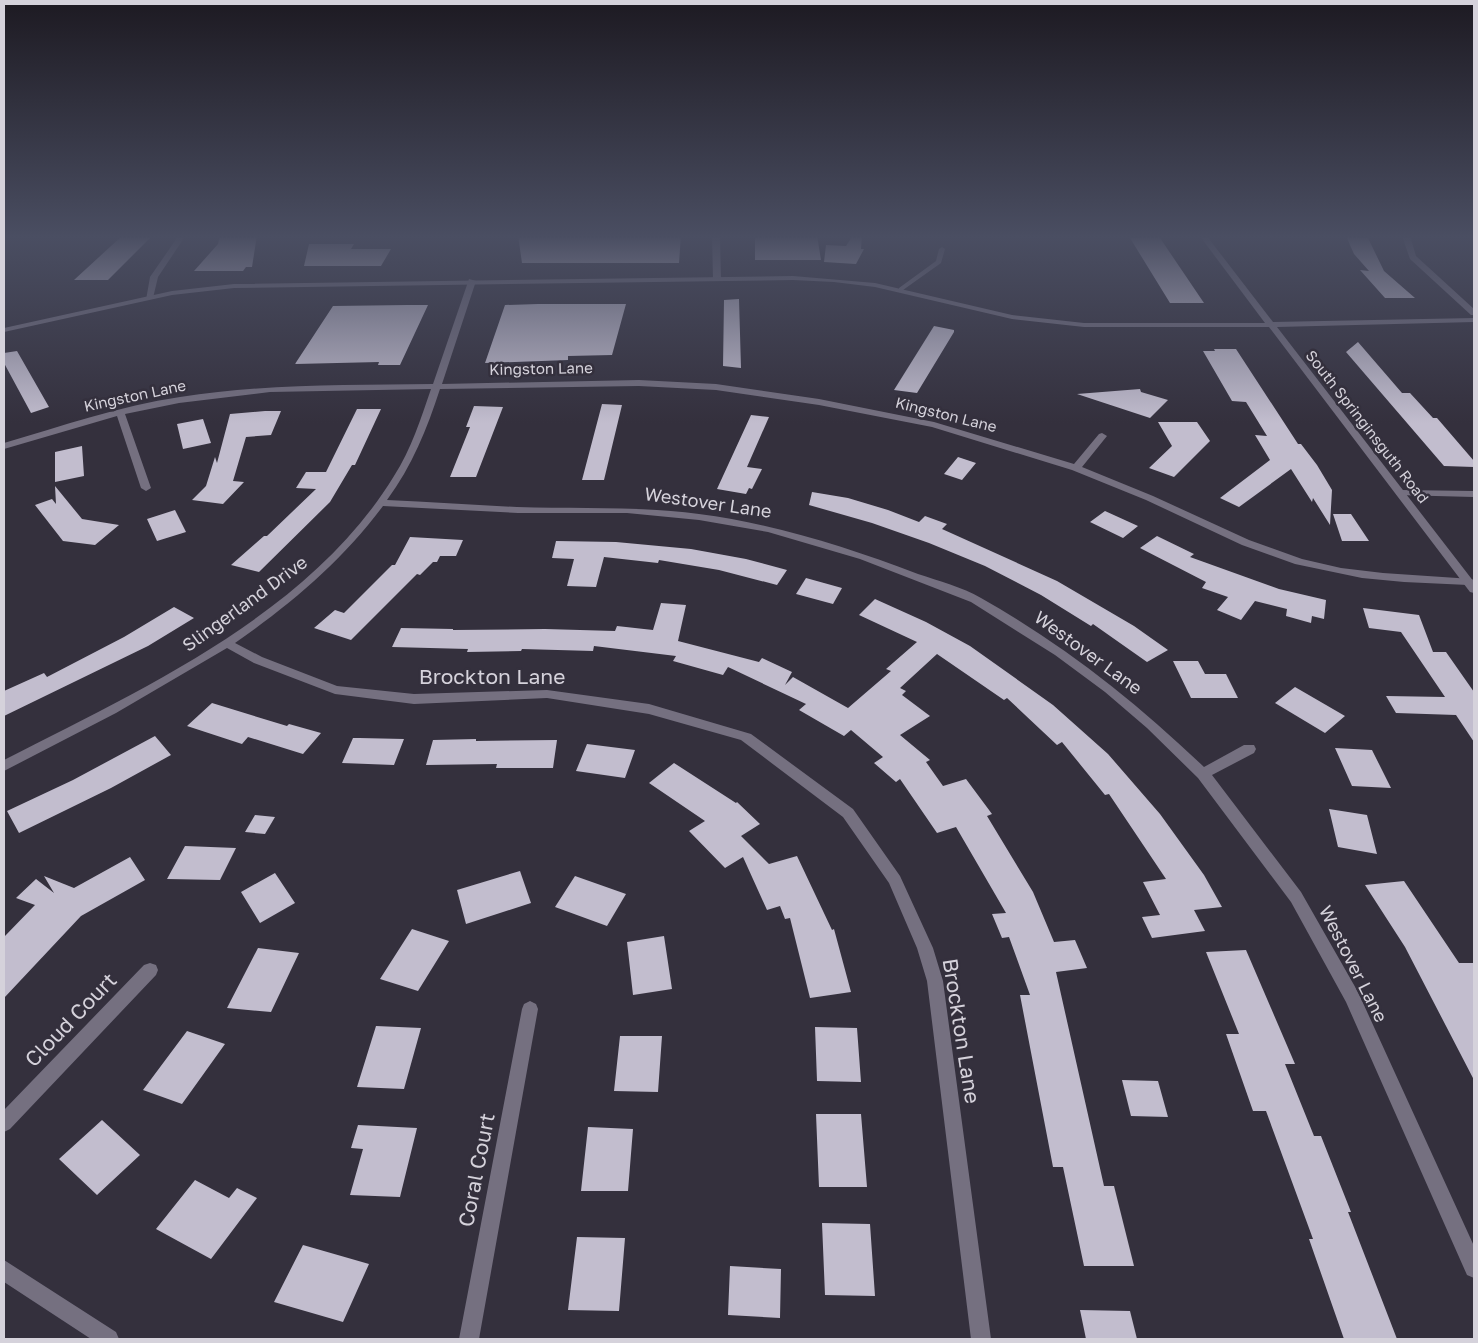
<svg xmlns="http://www.w3.org/2000/svg" width="1478" height="1343" viewBox="0 0 1478 1343" font-family="'Golos Text',sans-serif">
	<style>
		.building { fill: #c2bdce }
		.lines { fill: none; stroke-linecap: round; stroke-linejoin: round }
		.service { fill: #757080; fill-rule: evenodd }
		.minor { fill: #757080; fill-rule: evenodd }
		.tertiary { fill: #757080; fill-rule: evenodd }
		.labels { text-anchor: middle; stroke-width: 5; stroke-linejoin: round; paint-order: stroke }
		.far-street-label { font-size: 15px; fill: #d5d2db; stroke: #34303d }
		.street-label { font-size: 18px; fill: #d5d2db; stroke: #34303d }
		.near-street-label { font-size: 21px; fill: #d5d2db; stroke: #34303d }
	</style>
	<rect width="100%" height="100%" fill="#34303d"/>
	<path class="building" d="M123 235H153L108 280H74Z
		M220 235H257L252 267H246L243 271H194L218 244Z
		M518 235H681L679 263H522Z
		M755 235H817L821 260H755Z
		M853 235H862L861 249H864L856 264 824 262 826 245 846 246Z
		M1137 235H1158L1204 303H1170L1130 238H1139Z
		M1346 236 1368 238 1384 271 1415 298H1385L1360 270 1369 271 1354 254Z
		M309 244H354L351 249H391L381 266H304Z
		M739 299 741 368 723 366 724 300Z
		M538 304H626L612 355 568 356V360L485 363 505 305Z
		M407 305H428L400 365H378L379 362 295 364 333 306Z
		M934 326 954 330V332L917 393 894 390Z
		M1358 342 1402 393H1410L1433 418H1437L1474 461V467L1444 466 1346 352Z
		M1214 349H1236L1298 444H1301L1317 465 1332 490 1330 525 1313 498 1312 502 1291 469 1239 507 1220 498 1270 460 1255 435 1267 436 1246 402 1232 401 1203 351H1215Z
		M17 351 49 407 31 413 4 363V353Z
		M1140 389 1141 392 1168 400 1150 418 1077 394Z
		M602 404 622 405 604 480H582Z
		M474 406 503 407 476 477H450L470 427H466Z
		M357 409H381L355 465H352L330 502 259 572 231 565 264 536H267L316 489 296 488 306 472H326Z
		M265 411H281L271 435 246 437 233 481 244 482 223 504 192 500 206 486 215 457 217 463 230 414Z
		M751 415 769 417 747 467 762 469 752 489 749 488 746 494 717 489Z
		M203 419 211 443 183 449 177 424Z
		M1158 422H1197L1210 441 1174 477 1149 468 1172 446Z
		M82 446 84 476 55 482V452Z
		M958 457 976 463 962 480 944 474Z
		M55 486 82 519 119 525 95 545 63 541 35 505 52 499 56 504Z
		M812 492 848 498 888 510 919 522 925 516 947 524 942 529 1057 581 1134 626 1168 650 1147 662 1093 624 1091 626 1041 595 985 566 929 543 872 523 809 505Z
		M175 510 186 532 157 541 147 519Z
		M1105 511 1138 526 1123 538 1090 522Z
		M1333 514H1351L1369 541H1342Z
		M1157 536 1194 554 1190 557 1279 589 1326 600 1324 619 1312 616 1311 623 1286 616 1287 609 1255 601 1241 620 1217 610 1228 597 1202 588 1206 582 1140 548Z
		M410 537 463 540 456 556H440L437 562H433L420 575 417 574 351 640 314 628 335 610 344 613 392 565H395Z
		M556 541 616 542 691 549 746 559 787 570 777 585 719 570 659 560 658 563 604 557 596 587 567 586 574 559 552 558Z
		M806 578 842 588 833 604 796 594Z
		M875 599 926 622 970 646 1053 705 1108 754 1160 814 1204 875 1222 907 1194 910 1205 931 1152 938 1142 917 1160 915 1143 882 1166 879 1109 794 1105 795 1062 742 1057 745 1007 698 1004 700 937 654 900 688 906 691 902 695 930 716 900 735 930 760 926 762 943 786 966 779 992 814 987 816 1033 892 1054 942 1075 940 1087 968 1056 972 1104 1186H1114L1134 1266H1084L1063 1167H1053L1020 995H1030L1009 937 1002 938 992 914 1006 913 956 827 937 833 900 779 896 782 874 763 883 757 851 730 844 736 799 710 806 704 728 667 723 675 673 661 676 656 594 646 593 651 522 649 521 651 467 652 468 649 392 647 401 628 453 629V630L545 629 615 631 617 626 653 630 661 603 686 605 678 641 759 662 762 658 792 672 785 685 793 677 848 708 891 671 886 669 917 642 859 615Z
		M174 607 194 618 148 646 4 716V691L44 673 47 677 124 637Z
		M1363 608 1419 615 1433 652H1446L1474 692V742L1456 715 1396 713 1386 696 1445 697 1401 632 1369 628Z
		M1173 661H1198L1205 674H1226L1238 698H1191Z
		M1295 687 1345 716 1325 733 1275 703Z
		M212 703 287 726 289 724 321 733 303 754 248 737 242 744 187 726Z
		M155 736 171 755 111 788 19 833 7 811 73 780Z
		M353 738H359L404 739 394 765 342 763Z
		M476 739V741L557 740 553 768H496L497 764 426 765 433 740Z
		M587 744 635 750 625 778 576 771Z
		M1335 748 1372 750 1391 788 1352 786Z
		M674 763 736 803 737 802 760 824 741 836 769 864 797 856 832 930 834 929 851 992 810 998 790 918 785 919 780 906 767 910 743 857 725 868 689 831 705 821 649 783Z
		M1329 809 1367 815 1377 854 1338 847Z
		M255 815 275 817 265 834 245 832Z
		M185 846 236 848 220 880 167 879Z
		M130 857 145 880 81 916 4 998V937L35 905 16 898 36 879 54 893 44 876 74 888Z
		M520 871 531 903 466 924 457 890Z
		M275 873 295 903 260 923 241 892Z
		M575 876 626 894 607 926 555 907Z
		M1404 881 1459 963H1474V1080L1405 947 1365 885Z
		M412 929 449 941 418 991 380 979Z
		M664 936 672 989 633 995 627 942Z
		M258 948 299 953 271 1012 227 1008Z
		M1246 950 1295 1064H1285L1314 1136H1321L1351 1212H1348L1397 1339H1344L1309 1239H1313L1266 1111H1253L1226 1034H1239L1206 952Z
		M376 1026 421 1028 404 1089 357 1087Z
		M815 1027 857 1028 861 1082 817 1081Z
		M187 1031 225 1044 182 1104 143 1090Z
		M620 1036H662L658 1092 614 1091Z
		M1122 1080 1158 1081 1168 1117 1131 1116Z
		M816 1114H861L867 1187H819Z
		M102 1120 140 1155 97 1195 59 1159Z
		M358 1125 417 1128 400 1197 350 1195 363 1149 351 1148Z
		M588 1127 633 1129 628 1191H581Z
		M195 1180 229 1198 237 1188 257 1198 211 1259 156 1229Z
		M822 1223 870 1224 875 1296 825 1295Z
		M577 1237 625 1238 619 1311 568 1310Z
		M303 1245 369 1264 343 1322 274 1302Z
		M730 1266 781 1269 780 1318 728 1315Z
		M1080 1310 1130 1311 1137 1339H1086Z"/>
	<g class="lines">
		<path class="service" d="M942 247 945 249 941 263 903 290H899V288L936 261 939 249Z"/>
		<path class="minor" d="M179 235H186L158 277 153 298 146 300 150 277Z
			M712 235H720L721 279 717 281 713 279Z
			M1405 235H1413L1411 239 1416 256 1474 309V315H1471L1410 259 1403 239Z
			M469 279 476 281 442 384 639 380 716 384 819 399 934 422 1074 464 1099 434 1102 433 1107 436 1082 467 1153 496 1249 540 1302 559 1341 568 1383 573 1472 579 1474 581 1472 583 1468 585 1404 582 1362 578 1295 564 1242 545 1146 500 1072 470 932 427 819 405 716 390 639 386 440 389C427 429 412 466 387 500 430 502 474 505 517 507 578 509 638 506 699 514 775 524 847 547 918 574 939 581 962 587 981 598 1063 644 1136 702 1204 767L1244 745H1254L1256 749 1254 753 1212 775 1301 892 1358 992 1474 1246V1278L1467 1275 1346 1002 1291 902 1198 778 1147 728 1105 692 1055 655 971 602 860 559 768 532 699 520 627 513H518L383 506C342 561 291 604 235 643L262 657 337 686 414 694 547 690 649 704 751 734 853 809 900 876 933 948 943 981 991 1339H971L927 981 917 948 889 883 843 817 741 740 649 714 547 698 414 704 335 694 254 663 227 648 116 713 4 771V760C142 689 310 614 394 476 411 450 421 418 431 389L270 392 179 403 125 414 151 488 146 491 141 488 117 416 4 449V443C62 426 120 406 180 397 264 384 348 385 433 384Z
			M1401 490 1474 491V497L1397 495 1396 493Z
			M150 963 156 965 158 970 156 975 10 1129 4 1132V1110L144 965Z
			M530 1001 536 1004 538 1009 479 1339H459L522 1009 524 1004Z
			M4 1260 116 1332 119 1339H91L4 1282Z"/>
		<path class="tertiary" d="M1199 235H1206L1273 322 1474 318V322L1277 327 1474 582V593L1470 592 1269 327H1084L1012 319 875 287 834 282 793 280 234 288 172 295 4 332V328L172 291 234 284 793 276 875 283 1012 315 1084 323H1265Z"/>
	</g>
	<linearGradient id="sky" x2="0" y2="1"><stop stop-color="#1d1a22"/><stop offset="0.56" stop-color="#4a4e62"/><stop offset="1" stop-color="#4a4e62" stop-opacity="0"/></linearGradient>
	<rect width="1478" height="423" fill="url(#sky)"/>
	<g class="labels">
		<g class="far-street-label">
			<text transform="translate(541 369) rotate(-1)" y="5">Kingston Lane</text>
			<text transform="translate(135 396) rotate(-12)" y="5">Kingston Lane</text>
			<text transform="translate(946 415) rotate(14)" y="5">Kingston Lane</text>
			<text transform="translate(1367 427) rotate(52)" y="5">South Springinsguth Road</text>
		</g>
		<g class="street-label">
			<text transform="translate(708 503) rotate(8)" y="6">Westover Lane</text>
			<text transform="translate(245 604) rotate(-36)" y="6">Slingerland Drive</text>
			<text transform="translate(1088 653) rotate(36)" y="6">Westover Lane</text>
			<text transform="translate(1353 964) rotate(63)" y="6">Westover Lane</text>
		</g>
		<g class="near-street-label">
			<text x="492" y="684">Brockton Lane</text>
			<text transform="translate(71 1020) rotate(-46)" y="7">Cloud Court</text>
			<text transform="translate(961 1031) rotate(81)" y="7">Brockton Lane</text>
			<text transform="translate(477 1170) rotate(-79)" y="7">Coral Court</text>
		</g>
	</g>
	<rect width="1478" height="1343" fill="none" stroke="#d5d2db" stroke-width="10"/>
</svg>
